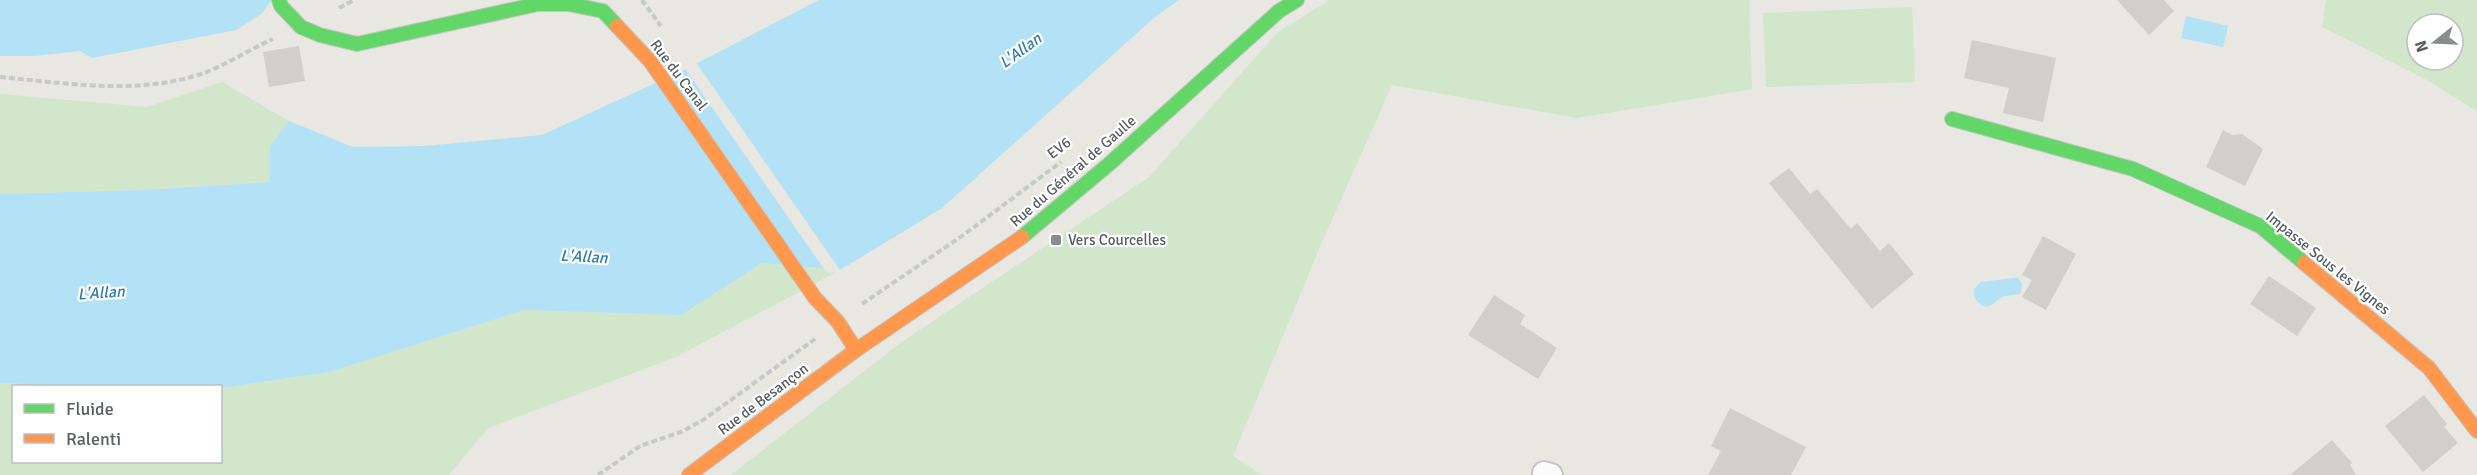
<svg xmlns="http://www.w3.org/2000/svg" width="2477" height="475" viewBox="0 0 2477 475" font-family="Signika,sans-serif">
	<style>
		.green { fill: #d1e6cb; fill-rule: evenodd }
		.water { fill: #b3e1f6 }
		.pier { fill: #e8e7e2 }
		.building { fill: #d0cfcc }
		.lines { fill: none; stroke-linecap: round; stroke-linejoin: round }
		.street-casing { stroke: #c5c5c3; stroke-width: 26 }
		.fast-casing { stroke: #c5c6c6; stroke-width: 16 }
		.slow-casing { stroke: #c5c6c6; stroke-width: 16 }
		.path { stroke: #c4cac6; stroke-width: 4; stroke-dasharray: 6 3; stroke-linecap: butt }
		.street { stroke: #fcfbfb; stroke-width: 22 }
		.fast { stroke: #63d668; stroke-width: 14 }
		.slow { stroke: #ff974d; stroke-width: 14 }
		.poi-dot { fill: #8a8d8e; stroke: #fff; stroke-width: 2 }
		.labels { text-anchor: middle; stroke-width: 4.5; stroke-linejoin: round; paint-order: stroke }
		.street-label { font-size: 15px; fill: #585d61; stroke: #fff }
		.poi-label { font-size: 15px; fill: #585d61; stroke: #fff; text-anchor: start }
		.water-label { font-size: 16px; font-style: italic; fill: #327cad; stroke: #fff }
	</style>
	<rect width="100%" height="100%" fill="#e8e7e2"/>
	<path class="green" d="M1330 0H1749L1752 89 1577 118 1392 85 1322 242 1233 456 1262 475H731L903 341 1149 177 1278 32Z
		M2326 0H2477V111L2425 79 2322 27ZM2417 24H2453V60H2417Z
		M1912 7 1915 82 1766 87 1763 13Z
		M222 82 289 121 270 146 271 182 144 190 0 194V94L147 107Z
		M762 263 840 270 676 357 488 428 449 475H0V383L80 386H14V462H220L221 388 329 372 524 310 681 315Z"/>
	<path class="water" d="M0 0H274L270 2 261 14 236 30 92 58 80 51 35 56H0Z
		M819 0H1179L1155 17 942 208 840 270 762 263 681 315 524 310 329 372 221 388 80 386 0 383V194L144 190 270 182V146L289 121 353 147 424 146 542 135 686 69Z
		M2186 16 2228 26 2223 47 2181 38Z
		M2013 278H2018L2022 284 2020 294C2015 295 2010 295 2005 296 1996 298 1990 313 1979 303 1974 299 1974 295 1974 289L1981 282Z"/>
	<path class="pier" d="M695 61 842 273 826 272 684 67Z"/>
	<path class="building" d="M2117 0H2164L2174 11 2149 35Z
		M1972 40 2056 58 2043 122 2003 113 2009 88 1964 78Z
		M299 46 305 81 269 87 263 52Z
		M2223 130 2232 135 2242 134 2263 149 2245 186 2206 167Z
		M1789 168 1810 194 1817 189 1851 229 1857 223 1880 251 1889 243 1914 274 1872 309 1769 183Z
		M2043 236 2076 254 2046 310 2022 297 2032 280 2022 275Z
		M2269 276 2316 308 2297 336 2250 304Z
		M1494 295 1525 315 1520 324 1557 348 1538 379 1468 335Z
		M2424 395 2447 424 2444 427 2458 443 2423 472 2385 426Z
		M1730 408 1806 447 1791 475H1708L1721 451 1711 446Z
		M2332 440 2352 463 2350 465 2356 475H2290Z"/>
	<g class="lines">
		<g class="street-casing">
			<path id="street" d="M1544 473 1551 475"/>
		</g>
		<g class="fast-casing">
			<path id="fast" d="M279 0 281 6 301 27 320 35 357 44 538 4H568L603 11 617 26
				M1952 119 2133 169 2260 226 2304 263
				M1022 237 1108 165 1279 11 1297 0"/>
		</g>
		<g class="slow-casing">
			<path id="slow" d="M617 26 650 61 815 298 838 322 856 350
				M2304 263 2429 368 2477 431
				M689 475 856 350 1022 237"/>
		</g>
		<path class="path" d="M642 0 661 26
			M339 8 354 0
			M0 77C65 83 134 95 198 75 223 67 248 50 273 39
			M862 304 962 236 1061 162
			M598 475 640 446 681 432 703 420 815 339"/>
		<use href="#street" class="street"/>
		<use href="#fast" class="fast"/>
		<use href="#slow" class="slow"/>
	</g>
	<rect class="poi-dot" x="1050" y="234" width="12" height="12" rx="3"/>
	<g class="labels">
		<g class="street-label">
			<text transform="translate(679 75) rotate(53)" y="5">Rue du Canal</text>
			<text transform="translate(1059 148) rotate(-37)" y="5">EV6</text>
			<text transform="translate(1073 171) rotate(-41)" y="5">Rue du Général de Gaulle</text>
			<text transform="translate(2328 263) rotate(39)" y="5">Impasse Sous les Vignes</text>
			<text transform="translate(763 399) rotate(-37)" y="5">Rue de Besançon</text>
		</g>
		<g class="poi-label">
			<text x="1068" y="245">Vers Courcelles</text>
		</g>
		<g class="water-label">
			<text transform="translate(1020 50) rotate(-36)" y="6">L'Allan</text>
			<text transform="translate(584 256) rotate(3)" y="6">L'Allan</text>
			<text transform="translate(101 292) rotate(-4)" y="6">L'Allan</text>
		</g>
	</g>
	<rect x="12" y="385" width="210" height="78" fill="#ffffff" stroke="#bcbec0" stroke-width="1.5"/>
	<rect x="24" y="404" width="30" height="9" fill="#63d668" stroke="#bcbec0" stroke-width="1.5"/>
	<text x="66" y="415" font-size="18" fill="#585d61">Fluide</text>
	<rect x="24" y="434" width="30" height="9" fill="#ff974d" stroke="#bcbec0" stroke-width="1.5"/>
	<text x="66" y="445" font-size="18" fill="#585d61">Ralenti</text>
	<g transform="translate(2435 42) rotate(252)"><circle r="28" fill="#ffffff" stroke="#bcbec0" stroke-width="1.5"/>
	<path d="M0-4.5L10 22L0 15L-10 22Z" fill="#8a8d8e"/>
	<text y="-9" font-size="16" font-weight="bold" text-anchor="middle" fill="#585d61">N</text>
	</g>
</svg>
